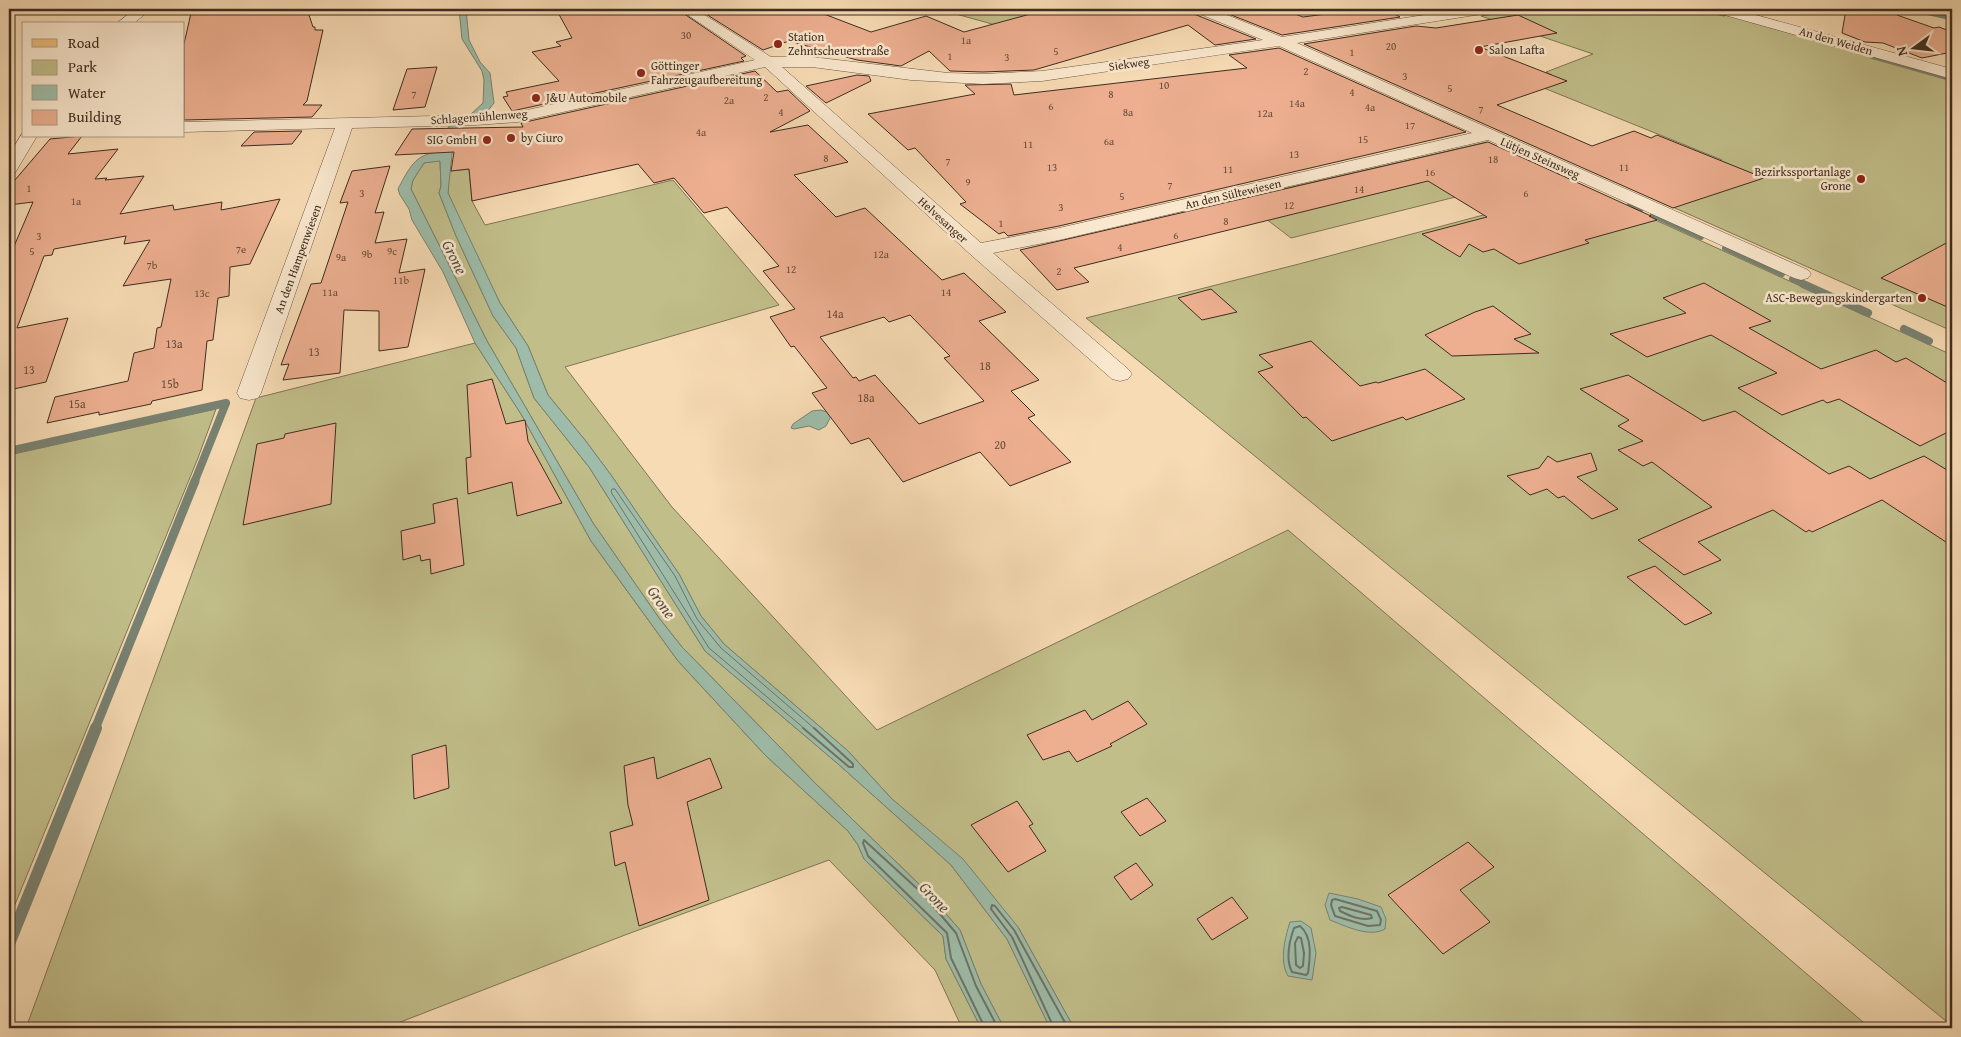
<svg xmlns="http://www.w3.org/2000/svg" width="1961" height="1037" viewBox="0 0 1961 1037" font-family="'Gentium Book Plus',serif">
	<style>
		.green { fill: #c1be8a; stroke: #807555 }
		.water { fill: #9ebca9; stroke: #788272 }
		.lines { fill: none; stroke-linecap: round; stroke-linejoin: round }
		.shore-far1 { stroke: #6e7464; stroke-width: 1 }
		.shore { stroke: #6e7464; stroke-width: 2 }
		.stream-far4 { stroke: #788272; stroke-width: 5 }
		.stream-far3 { stroke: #788272; stroke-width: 6 }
		.stream-far2 { stroke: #788272; stroke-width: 8 }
		.stream-far1 { stroke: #788272; stroke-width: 9 }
		.stream { stroke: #788272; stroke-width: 12 }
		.building { fill: #edaf90; stroke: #3f2c20; fill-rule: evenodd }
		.street-casing { stroke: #6d5845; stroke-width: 1 }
		.primary-casing { stroke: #3f2c20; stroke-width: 1 }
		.street { fill: #fae8ce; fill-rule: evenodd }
		.primary { fill: #ecbe7a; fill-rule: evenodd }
		.poi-dot { fill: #8f2418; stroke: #fae8ce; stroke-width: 2 }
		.labels { text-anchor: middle; stroke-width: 5; stroke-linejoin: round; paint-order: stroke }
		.far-number-label { font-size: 11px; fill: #6a4d3c }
		.far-poi-label { font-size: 12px; fill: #3f2c20; stroke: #fae8ce; text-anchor: start }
		.far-street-label { font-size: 12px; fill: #3f2c20; stroke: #fae8ce }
		.number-label { font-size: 12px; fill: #6a4d3c }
		.water-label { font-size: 16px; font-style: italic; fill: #575042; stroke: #fae8ce }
	</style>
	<rect width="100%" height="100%" fill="#f7dbb4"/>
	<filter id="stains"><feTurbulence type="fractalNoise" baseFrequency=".004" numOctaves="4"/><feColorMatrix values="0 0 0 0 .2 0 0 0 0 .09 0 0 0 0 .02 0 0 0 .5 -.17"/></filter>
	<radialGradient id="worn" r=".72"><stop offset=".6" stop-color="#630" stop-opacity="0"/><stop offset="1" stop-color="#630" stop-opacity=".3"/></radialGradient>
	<path class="green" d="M938 9H1134L1035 36Z
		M1528 9H1714L1952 77V331L1641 193 1722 160 1529 82 1552 75 1546 72 1593 54 1481 16Z
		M1487 142 1528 179 1291 238 1240 199Z
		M440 160 441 186 439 193 456 236 493 316 516 348 534 398 589 467 705 651 837 763 951 865 1007 939 1050 1028H1004L981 984 960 930 926 891 815 783 682 647 659 618 593 523 487 341 411 189 413 180 424 163Z
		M469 169 472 201 485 225 673 180 779 305 565 367 672 507 877 730 1288 530 1870 1028H1074L1018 927 891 798 848 751 724 644 701 616 679 574 611 475 585 440 548 395 528 346 500 303 461 223 448 193 449 171Z
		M1585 188 1952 355V1026L1086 318 1299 264Z
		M475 343 521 414 591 541 678 661 766 756 848 831 858 845 864 859 943 936 946 959 981 1028H962L935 970 829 860 625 935 385 1028H26L256 398Z
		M216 409 198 458 9 919V455Z"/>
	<path class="water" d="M459 9H466L469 40 480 62 490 73 494 103 486 113 471 114 483 103 484 80 482 71 462 39Z
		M465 125 460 128 452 154 448 193 500 303 528 346 548 395 585 440 611 475 679 574 701 616 724 644 848 751 891 798 963 859 1018 927 1074 1028H1050L1007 939 951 865 837 763 705 651 589 467 534 398 516 348 493 316 456 236 439 193 441 186 440 161 424 163 413 180 411 189 487 341 593 523 659 618 682 647 815 783 926 891 960 930 981 984 1004 1028H981L946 959 943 936 864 859 858 845 848 831 766 756 678 661 591 541 521 414 475 343 443 272 412 220 409 209 400 195 398 189C406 174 414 155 433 153L453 129 448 128 449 126Z
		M821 410 832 414 826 426 819 430 809 426 794 429 791 428 793 424 812 411Z
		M1329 893 1358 899 1381 907 1386 919 1385 929C1370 938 1345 926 1330 920L1325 905Z
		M1301 921 1311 928 1316 953 1312 980 1288 976C1279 961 1285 938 1290 922Z"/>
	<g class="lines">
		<path class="shore-far1" d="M805 729 709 648 611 492 612 489H615L675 576 697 619 721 648 815 729"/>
		<path class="shore" d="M803 728 849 767H853V764L814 728
			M1335 899 1377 911 1381 920 1380 925 1368 926 1335 916 1331 905 1332 900Z
			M1342 907 1371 915 1372 918C1360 921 1350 916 1340 911L1339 908Z
			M1300 926C1313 937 1310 958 1308 973L1306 975 1292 972C1285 958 1289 942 1294 928Z
			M1298 937 1301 938 1304 953 1303 966 1300 968 1296 965 1295 943Z
			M985 1028 951 958 947 933 868 856 863 843 864 840 923 894 956 933 976 986 998 1028
			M1054 1028 1012 937 991 909 992 905 995 906 1014 930 1068 1028"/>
		<path class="stream-far4" d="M1704 9 1724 14
			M1912 9 1952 18
			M1871 56 1952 79"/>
		<path class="stream-far3" d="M1630 205 1641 209
			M1653 215 1701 237
			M1725 248 1782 274
			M1792 279 1806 285"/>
		<path class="stream-far2" d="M1803 284 1834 298
			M1844 302 1868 313
			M1904 329 1929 341
			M9 451 226 403
			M194 483 226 403"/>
		<path class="stream-far1" d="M95 729 195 481"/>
		<path class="stream" d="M9 944 96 728"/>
	</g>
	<path class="building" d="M225 9H256L255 14 289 9H307L313 27H315V30H323L307 101 303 105H322L312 117 184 120V44L191 13Z
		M556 9H677L746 56 741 58 744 61 512 111 503 97 508 96 506 92 559 81 532 52 561 46 556 42 572 38Z
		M698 9H811L871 32 926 16 964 32 1049 9H1191L1194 14 1256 39 1215 45 1188 25 1034 70 983 72 950 71 929 51 901 66 857 60 789 41 763 50Z
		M1216 9H1282L1303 17 1364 9H1385L1400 17 1282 35Z
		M1846 9H1896L1897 15 1934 28 1939 27 1952 32V52L1922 58 1883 43 1865 42 1842 33Z
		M1518 15 1557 33 1480 47 1567 81 1497 105 1592 146 1634 131 1651 138 1657 135 1764 178 1673 208 1304 44 1416 26 1436 28Z
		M1279 48 1466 132 1059 226 1008 236 1004 232 999 234 960 204 966 202 915 148 908 150 868 114 975 94 965 85 1011 84 1014 95 1247 68 1229 55Z
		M437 67 425 107 393 110 407 69Z
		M755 71 777 92 788 90 810 111 770 132 808 125 848 162 794 175 836 217 865 208 942 280 964 273 1006 312 979 321 1039 380 1011 391 1035 415 1028 418 1071 462 1010 486 980 452 903 482 869 438 851 444 812 393 827 388 794 346 791 347 770 317 795 309 763 271 779 266 727 207 704 213 674 178 654 183 638 164 472 201 469 169 451 171 454 152 395 155 412 129 523 127 521 123ZM910 315 950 356 944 358 984 401 919 424 875 375 859 381 856 377 853 378 820 337 884 317 889 322Z
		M857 75 869 76 871 81 826 103 806 86Z
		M302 131 292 144 241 146 254 132Z
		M82 136 68 154 118 149 95 179 107 178 105 180 144 176 120 214 173 205 174 210 222 202 221 210 280 199 250 264 230 267 229 296 218 298 213 340 207 341 202 390 152 401 151 404 99 415V412L47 423 55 397 128 381 134 353 154 348 157 328 161 327 171 279 123 286 150 240 124 244 126 236 54 249 52 255 44 256 17 328 68 318 46 382 9 390V258L33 202 9 205V187L50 139Z
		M1488 142 1651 216H1649L1657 220 1585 240 1589 243 1519 264 1494 249 1483 252 1469 244 1460 257 1422 234 1487 217 1428 181 1074 268 1089 282 1057 290 1020 250Z
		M390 166 375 213 384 212 375 243 407 239 399 273 425 269 408 347 379 351V311L344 310 340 373 283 380 289 364 281 365 311 284 321 283 348 202 340 203 352 171Z
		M1952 240V309L1881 278Z
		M1704 283 1771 321 1749 328 1821 369 1876 350 1896 362 1906 358 1952 386V430L1920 446 1839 399 1827 403 1823 400 1782 415 1738 388 1777 373 1711 335 1647 357 1610 334 1686 313 1663 298Z
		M1211 289 1237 312 1202 320 1178 298Z
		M1493 306 1531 334 1514 339 1539 353 1452 356 1425 335 1475 312Z
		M1311 341 1360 386 1376 382 1378 383 1425 369 1465 399 1406 420 1403 417 1332 441 1306 417 1303 418 1258 372 1273 367 1259 355Z
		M1628 375 1703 421 1735 411 1829 474 1849 466 1870 479 1924 456 1952 473V546L1882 500 1812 532 1809 530 1806 532 1773 510 1698 542 1721 560 1684 575 1638 540 1712 507 1652 462 1643 466 1618 450 1643 441 1618 426 1629 420 1580 389Z
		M492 379 506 424 525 420 528 441 562 503 517 516 512 482 468 494 466 458 471 457 467 385Z
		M336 423 331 504 243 525 257 444 284 438 285 434Z
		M1591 453 1597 470 1577 477 1618 509 1592 519 1564 496 1558 498 1547 489 1530 495 1507 476 1539 468 1548 456 1557 462Z
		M457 498 464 565 431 574 430 559 421 561 420 555 403 560 401 531 435 523 433 504Z
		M1655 566 1712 613 1685 625 1627 577Z
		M1128 701 1147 724 1110 744 1112 746 1077 762 1069 751 1043 760 1027 735 1085 710 1092 720Z
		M446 745 449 788 414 799 412 755Z
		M654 757 657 779 710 758 722 788 687 802 709 900 639 926 625 862 615 866 610 832 633 825 628 805 624 766Z
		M1147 798 1166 821 1140 836 1121 812Z
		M1017 801 1033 824 1029 826 1046 851 1008 872 971 825Z
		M1468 842 1494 867 1460 890 1490 922 1443 954 1388 895Z
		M1136 863 1153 885 1131 900 1114 877Z
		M1232 897 1248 918 1212 940 1197 919Z"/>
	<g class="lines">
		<g class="street-casing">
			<path id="street" d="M135 9H151L133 24H116Z
				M679 9H695L771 57H812L948 73 983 74 1042 71 1263 40 1195 12 1193 9H1212L1282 37 1463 9H1495L1493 12 1488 13 1297 43 1808 270 1811 274 1808 278 1801 280 1794 278 1488 140 1059 240 993 253 1128 369 1132 374 1128 379 1120 381 1112 379 970 254 765 67 518 122 476 125 352 128 261 393 258 398 249 400 240 398 237 393 335 128 184 132V122L476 115 518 112 755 60ZM1279 46 1472 133 1059 228 981 243 782 67H812L911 80 983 84 1042 81Z
				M1712 9H1734L1952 69V79L1714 12Z
				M23 132 24 136H37L15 173 9 174V155Z"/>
		</g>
		<g class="primary-casing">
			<path id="primary" d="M1939 9H1952V14L1941 12Z"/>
		</g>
		<use href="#street" class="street"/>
		<use href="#primary" class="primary"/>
	</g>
	<g class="poi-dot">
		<circle cx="778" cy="44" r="5"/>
		<circle cx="1479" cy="50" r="5"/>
		<circle cx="641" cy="73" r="5"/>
		<circle cx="536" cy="98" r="5"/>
		<circle cx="511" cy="138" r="5"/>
		<circle cx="487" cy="140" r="5"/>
		<circle cx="1861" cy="179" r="5"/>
		<circle cx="1922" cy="298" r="5"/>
	</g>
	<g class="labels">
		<g class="far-number-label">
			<text x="686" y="39">30</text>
			<text x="966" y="44">1a</text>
			<text x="1391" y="50">20</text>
			<text x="1056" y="55">5</text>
			<text x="1352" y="56">1</text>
			<text x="950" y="60">1</text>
			<text x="1007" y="61">3</text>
			<text x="1306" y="75">2</text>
			<text x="1405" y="80">3</text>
			<text x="1164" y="89">10</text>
			<text x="1450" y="92">5</text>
			<text x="1352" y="96">4</text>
			<text x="414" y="98">7</text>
			<text x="1111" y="98">8</text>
			<text x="766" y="101">2</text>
			<text x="729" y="104">2a</text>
			<text x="1297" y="107">14a</text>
			<text x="1051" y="110">6</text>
			<text x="1370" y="111">4a</text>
			<text x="1481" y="113">7</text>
			<text x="781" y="116">4</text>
			<text x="1128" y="116">8a</text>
			<text x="1265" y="117">12a</text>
			<text x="1410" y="129">17</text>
			<text x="701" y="136">4a</text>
			<text x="1363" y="143">15</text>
			<text x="1109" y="145">6a</text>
			<text x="1028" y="148">11</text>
			<text x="1294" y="158">13</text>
			<text x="826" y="162">8</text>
			<text x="1493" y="163">18</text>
			<text x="948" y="165">7</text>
			<text x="1052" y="171">13</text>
			<text x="1624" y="171">11</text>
			<text x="1228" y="173">11</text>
			<text x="1430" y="176">16</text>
			<text x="968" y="186">9</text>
			<text x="1170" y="189">7</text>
			<text x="29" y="192">1</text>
			<text x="1359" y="193">14</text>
			<text x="362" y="197">3</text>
			<text x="1526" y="197">6</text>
			<text x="1122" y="200">5</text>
			<text x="76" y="205">1a</text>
			<text x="1289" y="209">12</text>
			<text x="1061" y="211">3</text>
			<text x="1226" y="225">8</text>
			<text x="1001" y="227">1</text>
			<text x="1176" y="239">6</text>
			<text x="39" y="240">3</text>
			<text x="1120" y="251">4</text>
			<text x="241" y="253">7e</text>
			<text x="32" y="255">5</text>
			<text x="392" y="255">9c</text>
			<text x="367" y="258">9b</text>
			<text x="881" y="258">12a</text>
			<text x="341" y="261">9a</text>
			<text x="152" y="269">7b</text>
			<text x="791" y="273">12</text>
			<text x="1059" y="275">2</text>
			<text x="401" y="284">11b</text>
			<text x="330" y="296">11a</text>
			<text x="946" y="296">14</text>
			<text x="202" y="297">13c</text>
		</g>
		<g class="far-poi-label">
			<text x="788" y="41">Station<tspan x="788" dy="14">Zehntscheuerstraße</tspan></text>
			<text x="1489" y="54">Salon Lafta</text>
			<text x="651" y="70">Göttinger<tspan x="651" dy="14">Fahrzeugaufbereitung</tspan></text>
			<text x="546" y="102">J&amp;U Automobile</text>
			<text x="521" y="142">by Ciuro</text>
			<text x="477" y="144" text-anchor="end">SIG GmbH</text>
			<text x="1851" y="176" text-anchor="end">Bezirkssportanlage<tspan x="1851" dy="14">Grone</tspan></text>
			<text x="1912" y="302" text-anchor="end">ASC-Bewegungskindergarten</text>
		</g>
		<g class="far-street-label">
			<text transform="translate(1836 41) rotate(16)" y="4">An den Weiden</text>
			<text transform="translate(1129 64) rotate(-8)" y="4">Siekweg</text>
			<text transform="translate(479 117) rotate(-4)" y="4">Schlagemühlenweg</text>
			<text transform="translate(1540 158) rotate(24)" y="4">Lütjen Steinsweg</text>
			<text transform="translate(1233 194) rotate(-13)" y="4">An den Sültewiesen</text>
			<text transform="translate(943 220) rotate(42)" y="4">Helvesanger</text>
			<text transform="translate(298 259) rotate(-70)" y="4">An den Hampenwiesen</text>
		</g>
		<g class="number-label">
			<text x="835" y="318">14a</text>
			<text x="174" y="348">13a</text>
			<text x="314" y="356">13</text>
			<text x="985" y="370">18</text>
			<text x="29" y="374">13</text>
			<text x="170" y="388">15b</text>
			<text x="866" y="402">18a</text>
			<text x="77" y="408">15a</text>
			<text x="1000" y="449">20</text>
		</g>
		<g class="water-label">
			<text transform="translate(455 257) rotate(63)" y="6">Grone</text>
			<text transform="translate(662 602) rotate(54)" y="6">Grone</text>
			<text transform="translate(935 897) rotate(46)" y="6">Grone</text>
		</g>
	</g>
	<rect width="1961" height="1037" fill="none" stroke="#f7dbb4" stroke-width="30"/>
	<rect x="10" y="10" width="1941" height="1017" fill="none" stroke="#3f2c20" stroke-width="2.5"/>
	<rect x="15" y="15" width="1931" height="1007" fill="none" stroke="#3f2c20"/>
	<rect x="22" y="22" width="162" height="115" fill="#fae8ce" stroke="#af9d88"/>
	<rect x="32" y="39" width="25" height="8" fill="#ecbe7a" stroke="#af9d88"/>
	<text x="68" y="48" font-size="15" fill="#3f2c20">Road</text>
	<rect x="32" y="60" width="25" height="15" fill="#c1be8a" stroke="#af9d88"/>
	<text x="68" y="72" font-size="15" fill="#3f2c20">Park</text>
	<rect x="32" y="85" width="25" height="15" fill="#9ebca9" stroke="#af9d88"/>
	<text x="68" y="98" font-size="15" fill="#3f2c20">Water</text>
	<rect x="32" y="110" width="25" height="15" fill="#edaf90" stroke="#af9d88"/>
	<text x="68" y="122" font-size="15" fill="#3f2c20">Building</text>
	<g transform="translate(1914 48) rotate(255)" stroke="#fae8ce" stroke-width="4" paint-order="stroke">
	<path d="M0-4L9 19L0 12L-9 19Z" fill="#3f2c20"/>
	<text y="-8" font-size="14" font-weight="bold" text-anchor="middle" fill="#3f2c20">N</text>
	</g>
	<rect width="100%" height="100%" filter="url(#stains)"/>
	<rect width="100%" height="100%" fill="url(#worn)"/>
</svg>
